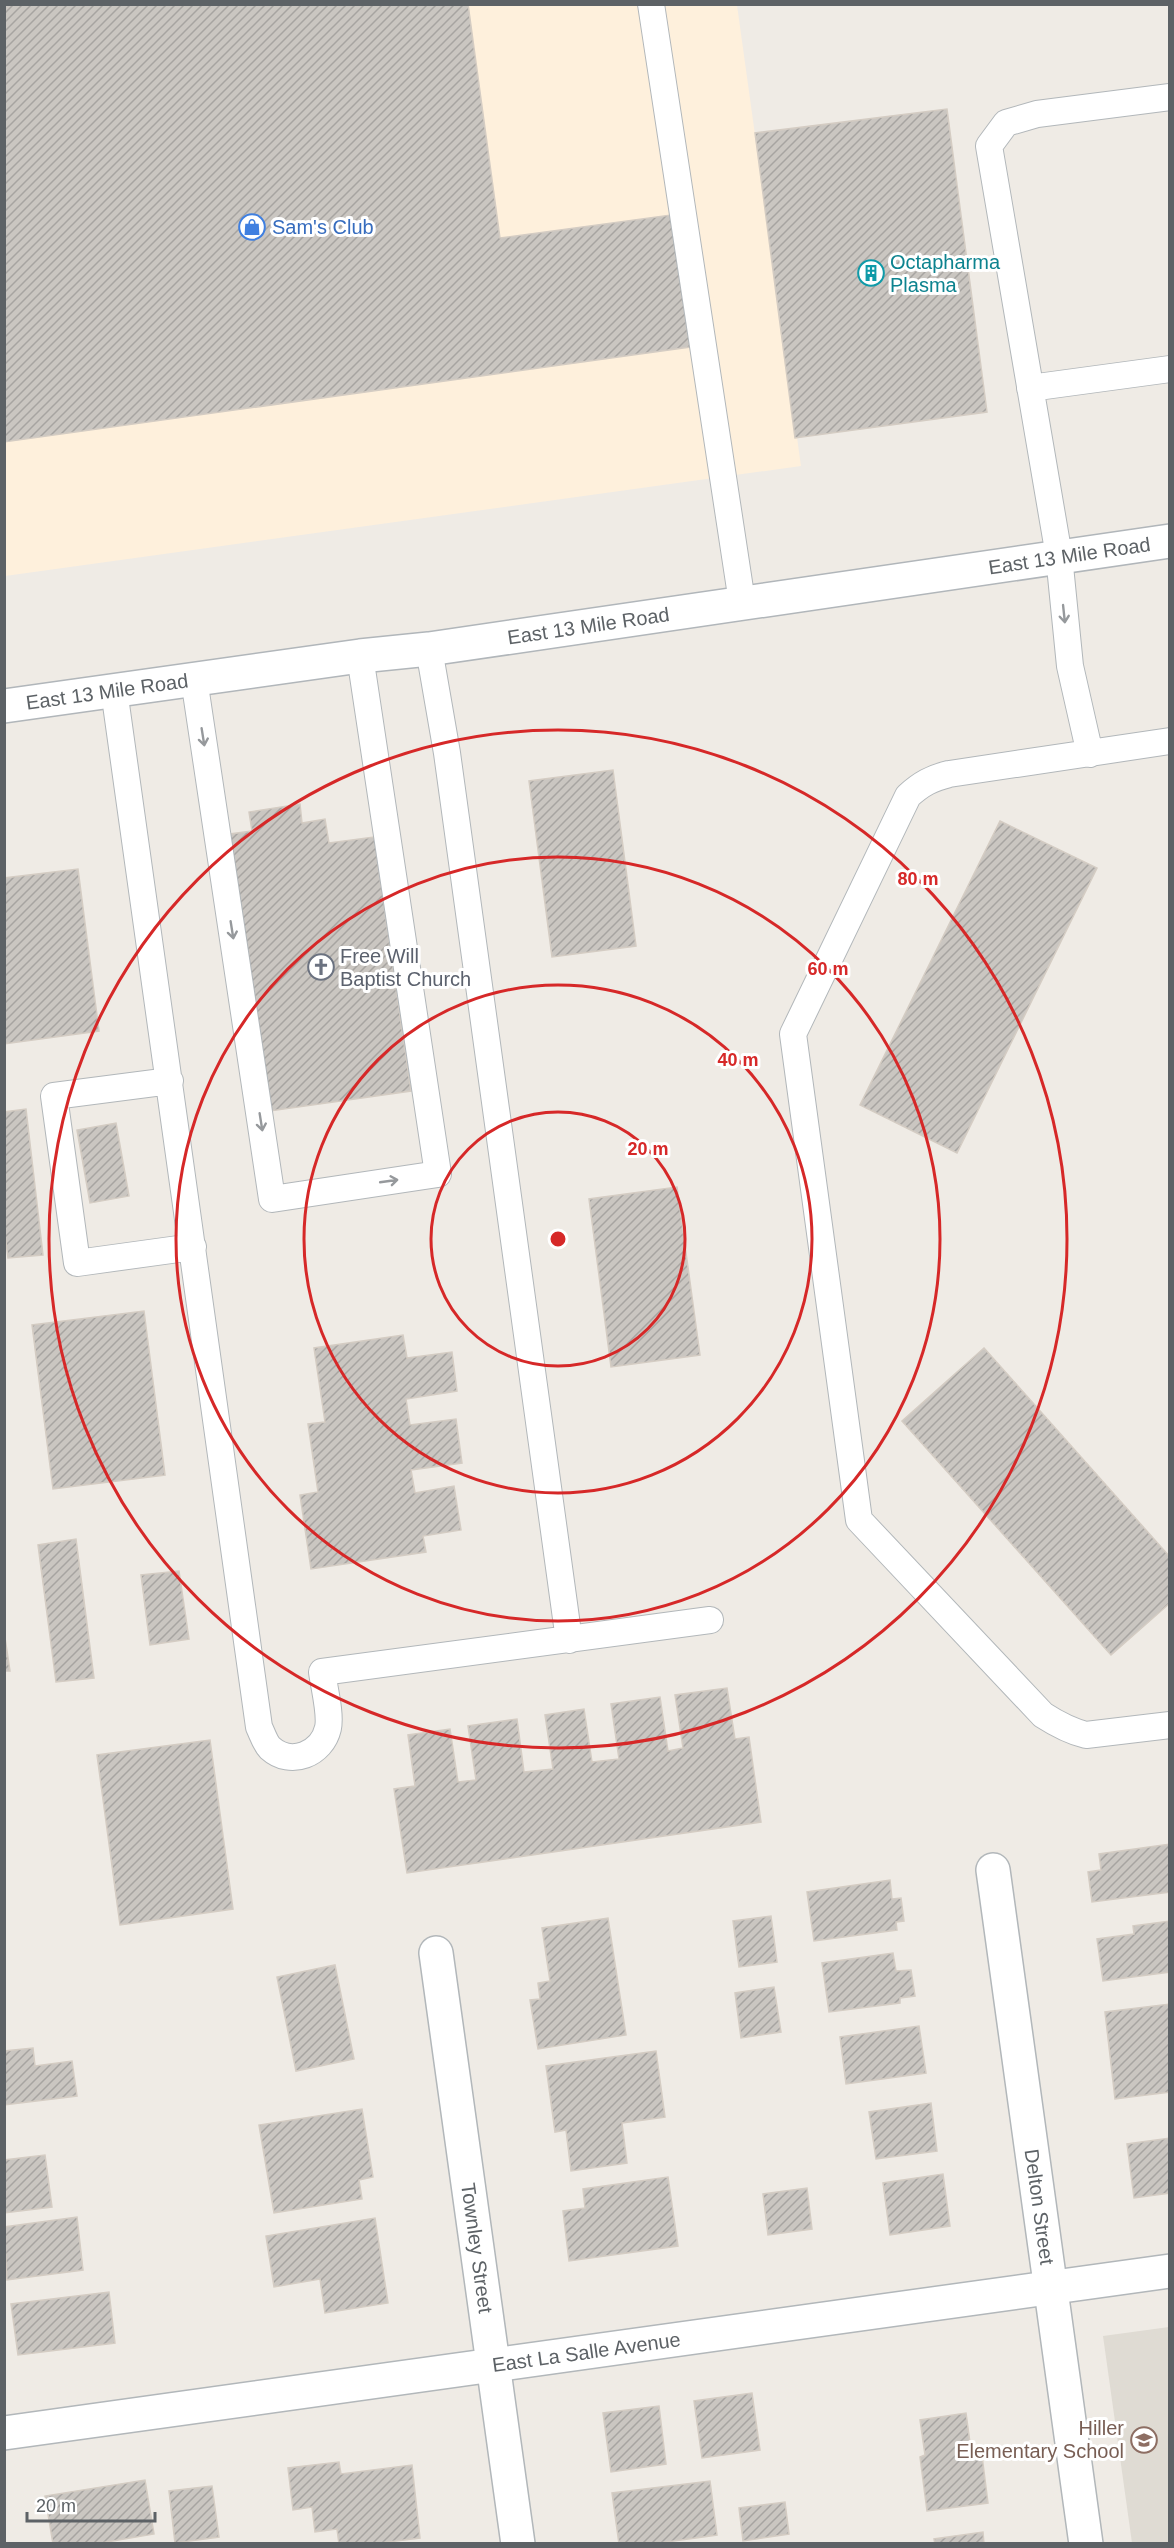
<svg xmlns="http://www.w3.org/2000/svg" width="1174" height="2548" viewBox="0 0 1174 2548" font-family="Helvetica,sans-serif">
	<style>
		.commercial { fill: #fef0dc }
		.education { fill: #dfdbd3 }
		.building { fill: url(#building-hatch); stroke: #d4ccc3; stroke-width: 1.5 }
		.lines { fill: none; stroke-linecap: round; stroke-linejoin: round }
		.service-casing { stroke: #b2b7ba; stroke-width: 28 }
		.minor-casing { stroke: #b2b7ba; stroke-width: 36 }
		.secondary-casing { stroke: #b1b6ba; stroke-width: 36 }
		.service { stroke: #fff; stroke-width: 26 }
		.minor { stroke: #fff; stroke-width: 33 }
		.secondary { stroke: #fff; stroke-width: 33 }
		.oneway { stroke: #96999c }
		.ring { fill: none; stroke: #d62828; stroke-width: 3 }
		.labels { text-anchor: middle; stroke-width: 6; stroke-linejoin: round; paint-order: stroke }
		.shop-label { font-size: 20px; fill: #366cbe; stroke: #fff; text-anchor: start }
		.culture-label { font-size: 20px; fill: #0d838f; stroke: #fff; text-anchor: start }
		.street-label { font-size: 20px; fill: #5d6266; stroke: #fff }
		.worship-label { font-size: 20px; fill: #5b616d; stroke: #fff; text-anchor: start }
		.education-label { font-size: 20px; fill: #785e54; stroke: #fff; text-anchor: end }
		.centre { fill: #d62828; stroke: #fff; stroke-width: 3 }
		.ring-label { font-size: 18px; text-anchor: middle; font-weight: bold; fill: #d62828; stroke: #fff; stroke-width: 6; stroke-linejoin: round; paint-order: stroke }
	</style>
	<defs>
		<pattern id="building-hatch" width="6" height="6" patternUnits="userSpaceOnUse" patternTransform="scale(1.5)"><rect width="6" height="6" fill="#cac6c1"/><path d="M-1 1l2-2M0 6l6-6M5 7l2-2" fill="none" stroke="#a7a4a1"/></pattern>
	</defs>
	<rect width="100%" height="100%" fill="#efebe5"/>
	<path class="commercial" d="M4 5H737L801 466 5 576Z"/>
	<path class="education" d="M1169 2327V2543H1132L1103 2336Z"/>
	<path class="building" d="M4 4H468L500 238 671 215 690 347 4 442Z
		M947 109 987 412 795 438 755 133Z
		M613 770 636 946 552 957 529 781Z
		M300 804 302 823 325 819 329 843 374 837 411 1091 270 1111 230 834 252 831 249 812Z
		M1000 821 1097 868 957 1153 860 1105Z
		M78 869 99 1031 4 1044V878Z
		M26 1109 43 1255 8 1258 4 1226V1112Z
		M116 1123 129 1196 90 1203 77 1130Z
		M677 1187 700 1355 611 1367 589 1199Z
		M144 1311 165 1475 53 1489 32 1325Z
		M403 1335 407 1358 452 1352 457 1391 406 1399 410 1425 456 1419 462 1463 411 1470 415 1493 454 1486 461 1530 423 1536 426 1552 311 1569 300 1495 318 1492 308 1424 325 1422 314 1348Z
		M984 1348 1170 1557V1603L1111 1655 902 1421Z
		M76 1539 94 1678 56 1682 38 1545Z
		M179 1571 189 1639 150 1645 141 1575Z
		M4 1631 10 1671H4Z
		M727 1688 735 1739 749 1737 761 1822 407 1873 394 1789 415 1786 408 1735 450 1729 458 1782 476 1780 468 1726 517 1719 524 1772 553 1769 545 1715 584 1709 592 1762 619 1759 611 1704 660 1697 668 1751 683 1748 675 1695Z
		M210 1740 233 1909 120 1925 97 1755Z
		M1170 1844V1892L1092 1902 1088 1872 1101 1870 1099 1854Z
		M890 1880 892 1899 901 1898 904 1921 896 1922 897 1930 814 1941 807 1892Z
		M771 1916 777 1962 739 1967 733 1921Z
		M608 1918 626 2035 538 2049 530 2000 540 1999 538 1983 550 1981 542 1928Z
		M1170 1921V1972L1103 1981 1097 1939 1134 1934 1133 1926Z
		M893 1953 896 1971 911 1970 915 1996 900 1998V2003L829 2012 822 1963Z
		M335 1965 354 2059 296 2071 277 1977Z
		M774 1987 781 2032 741 2038 735 1993Z
		M1170 2004V2092L1115 2099 1105 2012Z
		M919 2026 926 2073 846 2084 840 2037Z
		M33 2048 35 2066 72 2061 77 2096 4 2105V2051Z
		M656 2051 665 2117 622 2123 627 2163 571 2171 566 2130 555 2132 546 2066Z
		M931 2103 937 2151 876 2159 869 2112Z
		M362 2109 373 2177 359 2180 362 2199 274 2213 259 2125Z
		M1170 2138V2193L1134 2198 1127 2144Z
		M45 2155 52 2207 4 2213V2160Z
		M943 2174 950 2226 890 2235 883 2183Z
		M668 2177 678 2246 569 2261 563 2211 585 2208 583 2189Z
		M807 2188 812 2229 768 2235 763 2194Z
		M77 2217 83 2270 7 2280 4 2227Z
		M375 2218 388 2303 325 2313 320 2279 274 2287 266 2236Z
		M109 2292 115 2343 18 2355 11 2304Z
		M752 2393 760 2450 702 2458 694 2401Z
		M659 2406 666 2464 611 2472 603 2413Z
		M966 2413 971 2450 981 2448 988 2503 927 2511 920 2457 925 2455 920 2420Z
		M339 2462 341 2474 412 2465 420 2538 372 2544H339L337 2529 315 2532 312 2507 293 2510 288 2468Z
		M145 2480 154 2534 95 2544H53L45 2496Z
		M710 2481 717 2535 652 2544H619L612 2493Z
		M212 2486 219 2537 175 2543 169 2491Z
		M785 2502 789 2534 743 2541 739 2508Z
		M983 2532 984 2544H935L934 2539Z"/>
	<g class="lines">
		<g class="service-casing">
			<path id="service" d="M651 4 742 602
				M1030 388 1170 369
				M429 649 447 753 569 1640
				M194 679 272 1199 438 1174 360 656
				M114 690 259 1727C262 1733 265 1743 270 1748 291 1767 322 1754 328 1728 331 1714 324 1687 322 1672L710 1620
				M1170 741 949 774C932 778 921 784 908 796L793 1034 859 1520 1043 1715C1057 1724 1070 1731 1086 1735L1170 1725
				M1090 754 1070 666 1059 556 989 146 1006 123 1037 114 1170 97
				M170 1081 54 1096 77 1263 193 1247"/>
		</g>
		<g class="minor-casing">
			<g id="minor">
				<path id="s1" d="M993 1870 1086 2544"/>
				<path id="s2" d="M436 1953 518 2544"/>
				<path id="s3" d="M4 2433 1170 2271"/>
			</g>
		</g>
		<g class="secondary-casing">
			<g id="secondary">
				<path id="s4" d="M4 706 360 656 429 649 1170 541"/>
			</g>
		</g>
		<use href="#service" class="service"/>
		<use href="#minor" class="minor"/>
		<use href="#secondary" class="secondary"/>
	</g>
	<defs><path id="oneway-shaft" d="M-6 0H5M1.5-3L5.5 0L1.5 3" fill="none" stroke-width="1.6" stroke-linecap="round" stroke-linejoin="round" transform="scale(1.5)"/></defs>
	<g class="oneway">
		<use href="#oneway-shaft" transform="translate(1064 614) rotate(84)"/>
		<use href="#oneway-shaft" transform="translate(203 737) rotate(81)"/>
		<use href="#oneway-shaft" transform="translate(232 930) rotate(81)"/>
		<use href="#oneway-shaft" transform="translate(261 1122) rotate(81)"/>
		<use href="#oneway-shaft" transform="translate(389 1181) rotate(-8)"/>
	</g>
	<g class="ring">
		<circle cx="558" cy="1239" r="127"/>
		<circle cx="558" cy="1239" r="254"/>
		<circle cx="558" cy="1239" r="382"/>
		<circle cx="558" cy="1239" r="509"/>
	</g>
	<defs>
		<g id="shop-ring" transform="scale(1.35)"><circle r="9.5" fill="#fff" stroke="#3f7fe0" stroke-width="1.5"/><path d="M-5-2.5h2.3a2.7 3.5 0 0 1 5.4 0H5L5.5 6h-11ZM-1.5-2.5h3a1.5 2.3 0 0 0-3 0Z" fill="#3f7fe0"/></g>
		<g id="building-ring" transform="scale(1.35)"><circle r="9.5" fill="#fff" stroke="#0f9aa8" stroke-width="1.5"/><path d="M-4-6H4V6H1V3H-1V6H-4ZM-2.5-4.3h1.7v1.8h-1.7ZM.8-4.3h1.7v1.8H.8ZM-2.5-1h1.7V.8h-1.7ZM.8-1h1.7V.8H.8Z" fill="#0f9aa8"/></g>
		<g id="church-ring" transform="scale(1.35)"><circle r="9.5" fill="#fff" stroke="#6b7280" stroke-width="1.5"/><path d="M-1.2-6h2.4v3.5h3.3v2.4h-3.3V6h-2.4V-.1h-3.3v-2.4h3.3Z" fill="#6b7280"/></g>
		<g id="school-ring" transform="scale(1.35)"><circle r="9.5" fill="#fff" stroke="#8d6e63" stroke-width="1.5"/><path d="M0-5L7-2L0 1L-7-2ZM-4 1L0 2.5L4 1V4Q0 6-4 4Z" fill="#8d6e63"/></g>
	</defs>
	<g fill-rule="evenodd">
		<use href="#shop-ring" x="252" y="227"/>
		<use href="#building-ring" x="871" y="273"/>
		<use href="#church-ring" x="321" y="967"/>
		<use href="#school-ring" x="1144" y="2440"/>
	</g>
	<g class="labels">
		<g class="shop-label">
			<text x="272" y="234">Sam's Club</text>
		</g>
		<g class="culture-label">
			<text x="890" y="269">Octapharma<tspan x="890" dy="23">Plasma</tspan></text>
		</g>
		<g class="street-label">
			<text dy="7" stroke="none"><textPath href="#s4" startOffset="1076">East 13 Mile Road</textPath></text>
			<text dy="7" stroke="none"><textPath href="#s4" startOffset="590">East 13 Mile Road</textPath></text>
			<text dy="7" stroke="none"><textPath href="#s4" startOffset="104">East 13 Mile Road</textPath></text>
			<text dy="7" stroke="none"><textPath href="#s1" startOffset="340">Delton Street</textPath></text>
			<text dy="7" stroke="none"><textPath href="#s2" startOffset="298">Townley Street</textPath></text>
			<text dy="7" stroke="none"><textPath href="#s3" startOffset="588">East La Salle Avenue</textPath></text>
		</g>
		<g class="worship-label">
			<text x="340" y="963">Free Will<tspan x="340" dy="23">Baptist Church</tspan></text>
		</g>
		<g class="education-label">
			<text x="1124" y="2435">Hiller<tspan x="1124" dy="23">Elementary School</tspan></text>
		</g>
	</g>
	<circle cx="558" cy="1239" r="9" class="centre"/>
	<g class="ring-label">
		<text x="918" y="885">80 m</text>
		<text x="828" y="975">60 m</text>
		<text x="738" y="1066">40 m</text>
		<text x="648" y="1155">20 m</text>
	</g>
	<rect width="1174" height="2548" fill="none" stroke="#5d6266" stroke-width="12"/>
	<path d="M27 2512v9h128v-9" fill="none" stroke="#5d6266" stroke-width="3"/>
	<text x="36" y="2512" font-size="18" fill="#5d6266" stroke="#ffffff" stroke-width="4.5" paint-order="stroke">20 m</text>
</svg>
